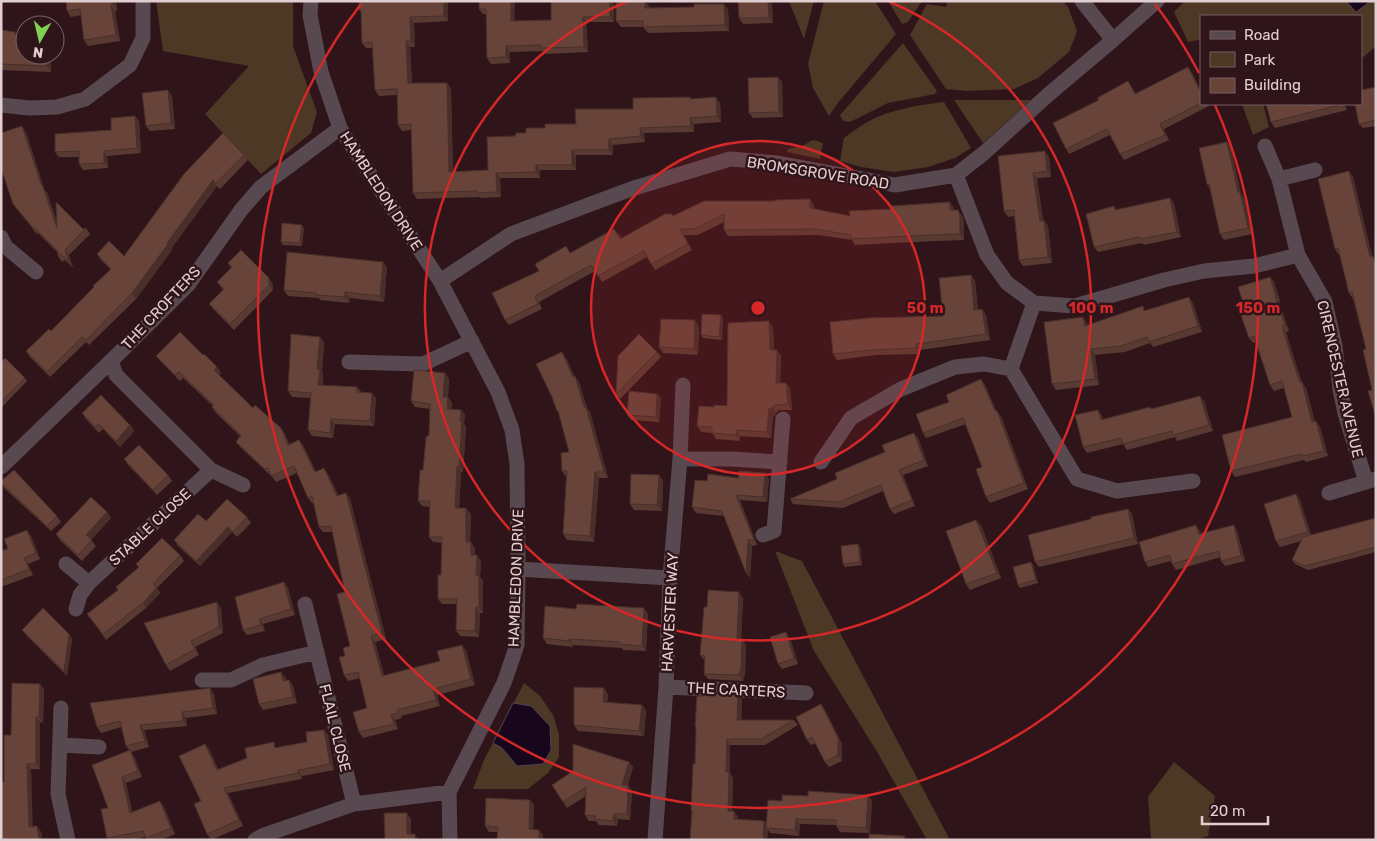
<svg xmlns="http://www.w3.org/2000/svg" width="1377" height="841" viewBox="0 0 1377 841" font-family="Rubik,sans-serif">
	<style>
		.green { fill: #4d3725 }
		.water { fill: #18061c; stroke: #544252 }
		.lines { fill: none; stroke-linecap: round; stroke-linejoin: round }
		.street { stroke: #584951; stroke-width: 15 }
		.wall { fill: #593a32 }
		.shaded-wall { fill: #482f29 }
		.building { fill: #67433a; stroke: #482f29 }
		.ring { fill: none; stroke: #d62828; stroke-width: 2.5 }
		.labels { text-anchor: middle; stroke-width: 5; stroke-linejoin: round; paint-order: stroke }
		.street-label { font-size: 15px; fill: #e1ced0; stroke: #2f151a }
		.centre { fill: #d62828; stroke: #2f151a; stroke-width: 2.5 }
		.ring-label { font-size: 15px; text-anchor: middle; font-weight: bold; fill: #d62828; stroke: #2f151a; stroke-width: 5; stroke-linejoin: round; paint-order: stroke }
	</style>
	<rect width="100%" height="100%" fill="#2f151a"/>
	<path class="green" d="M156 1H293V46L317 112 311 133 261 174 205 114 249 66 163 51Z
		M789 1H814L804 39Z
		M824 1H875L896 34 837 104 829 116 813 88 808 64Z
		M888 1H922L908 22 902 24Z
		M947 1H1063L1068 7 1077 31 1069 52 1038 78 1014 89 967 91 946 89 910 35 927 4 946 7Z
		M1185 1H1376V46L1361 59V16H1201V41L1198 40 1188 42 1174 12Z
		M903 43 937 91 935 94 888 103 850 122 843 121 840 115Z
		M954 100H1031L983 143Z
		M944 102 971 148 955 158 928 167 894 172 861 167 840 161 844 138C851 133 857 128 864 124 886 110 919 105 944 102Z
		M1242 104H1263L1269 127 1253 135Z
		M813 140 823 143 820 159 787 152 788 149 802 146Z
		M775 551 802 561 950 840H927L876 750 814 651Z
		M524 683 540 696 553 715 559 734V757L548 773 528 789H473L484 760Z
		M1174 762 1215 796 1208 836 1196 840H1156L1151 838 1148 797Z"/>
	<path class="water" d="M1346 1H1371L1356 12Z
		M513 703 531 706 550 726 551 750 543 764 517 766 502 748 493 743Z"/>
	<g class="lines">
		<path class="street" d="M311 1 310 15 321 72 340 128 440 281 498 392 512 430 517 464 518 569 517 645 504 683 449 792 450 840
			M1082 1 1113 40
			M1 105 29 108 57 107 85 99 130 65 143 38V1
			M1265 146 1279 179 1298 255 1325 302 1335 346 1340 389 1345 413 1366 482
			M956 175 987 255 1007 283 1034 303 1075 306 1164 280 1204 271 1254 266 1298 255
			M1279 179 1315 170
			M1 237 6 247 36 272
			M440 281 511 234 631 189 730 159 778 163 895 185 956 175 984 153 1049 94 1113 40 1157 1
			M1034 303 1011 369 1077 479 1117 491 1193 481
			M111 361 116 375 211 470 243 485
			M349 362 423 364 472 341
			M680 459H730L780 462
			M821 462 851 418 901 389 955 367 984 364 1011 369
			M1 467 111 361 188 285 241 210 261 187 340 128
			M1329 493 1376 479
			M763 535 774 531 783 419
			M66 564 89 583
			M518 569 670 578
			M305 604 354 804
			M76 609 80 595 89 583 211 470
			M202 680H231L263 665 317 652
			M666 687 806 693
			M61 708 58 794 68 840
			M60 745 99 747
			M255 840 264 835 354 804 449 792
			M655 840 666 687 670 578 680 459 683 385"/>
	</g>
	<path class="wall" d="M116 1 117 10 115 11 120 41 88 46 84 40 81 15 71 17 67 11Z
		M448 1V21L414 23 415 47H410L412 83H447L451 89 453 172 488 170 515 136 545 128 576 124 633 109 690 97 691 99 720 103 721 122 694 124V132L644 133 645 142 613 145V155H576V170H540V178H500L501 197 481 198 480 197 417 199 413 193 411 130 402 131 398 125 397 95 379 96 375 90 373 48H366L362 43 361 13 359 10Z
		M479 1 515 21 551 20 614 1V22H586L588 52 545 54 543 51 510 52V63L491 64 487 58 486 14H483L479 9Z
		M724 4 728 10 729 31 648 33 643 27H621L616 21 650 8 694 7Z
		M772 4 773 23 743 24 739 18Z
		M1 30 15 32 25 55H51V72L1 70Z
		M1188 67 1192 73 1201 91V104H1208L1209 106 1164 129 1169 140 1124 160 1120 154 1110 135 1069 154 1066 149 1132 87 1136 94Z
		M782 82 783 117 753 118 749 113Z
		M1376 87V126L1363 128 1359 124Z
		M172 96 175 129 150 131 146 126Z
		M1266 104H1345L1347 110 1275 128 1271 122Z
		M135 116 139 121 141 153 107 156 108 168 83 170 79 164V157H59L55 152 111 130Z
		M26 132 44 189 47 193 57 222 83 229 86 228 90 234 69 255 73 268 65 260 62 262 58 256V253L38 233 37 234 13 204 3 165Z
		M1231 148 1241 194 1244 198 1252 234 1224 240 1220 234 1210 189 1207 184Z
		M1045 151 1049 157 1051 177 1037 178 1043 220 1048 226 1052 263 1023 266 1019 260 1014 216 1008 217 1004 211Z
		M244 155 248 160 220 189 217 186 171 249 172 250 136 299 89 345 86 342 50 377 30 357 26 351 51 331 111 270 100 259 97 254 124 256Z
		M1353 177 1372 257 1376 261V416L1368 391 1372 390 1366 349 1353 299 1349 293 1340 255H1339L1335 249Z
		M1170 198 1174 204 1181 237 1144 245 1142 243 1098 252 1094 247 1114 206 1116 210Z
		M814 205V209L850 216 954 208V210H958L962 216 964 221V240L935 241 855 245 852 240 819 235 728 236 724 230V222L698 235H684L692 250 655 270 647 257 602 282 595 271 539 302 542 309 509 325 505 320 539 271 570 253 619 234 621 238 673 216Z
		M304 228 302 246 283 245 281 242Z
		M228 263 273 284V290L234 330 214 310 209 304 223 290 217 282 231 268Z
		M387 267 384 302 350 298 349 303 320 300 319 298 288 296 284 290Z
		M971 275 975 281 978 310 982 309 986 315 990 340 920 350V354L876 355 837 360 833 354 943 316Z
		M1270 277 1274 282 1280 301 1279 302 1289 331 1286 332 1296 365 1302 382 1306 388 1315 422 1320 427 1328 456 1306 462 1304 460 1235 477 1231 471 1292 417 1284 388 1274 391 1270 385 1256 342 1253 343 1249 338Z
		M1193 303 1202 332 1153 347 1150 343 1125 352 1095 355 1099 385 1056 390 1052 384 1087 323 1088 325 1146 310Z
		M723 318 722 340 703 338 701 335Z
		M699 326 698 355 663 353 659 347Z
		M773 327 774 350H777L781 356 780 383H786L790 388 792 410H779L776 413 774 417 773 415 771 438 740 436V441L716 439 712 433 701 432 697 426 714 407 727 406Z
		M320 337 324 342 322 372 323 375V385L357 387 361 392 376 398 374 426 335 424 333 438 312 436 308 430 311 398 292 397 288 391Z
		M657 352 661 357 620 399 616 394Z
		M203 355 217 367 221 373 219 375 253 408 281 428 285 434 289 444 299 440 303 445 316 472 328 474 338 495 346 493 350 499 386 639 375 642 384 676 440 661 466 650 475 685 437 695 440 706 401 716 402 718 395 720 398 729 363 738 359 732 367 708 360 678 348 681 344 675 345 656 350 646 345 592 332 532H323L319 527 313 503H312L308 498 297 473 276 482 270 474H269L240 447 236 442 240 436 216 413 212 407 213 406 183 378 180 381 160 361 156 356Z
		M566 358 574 376 579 382 587 408 590 412 608 478H599L594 542 567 540 563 534 566 477 562 471 569 452 560 415 557 411Z
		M1 362 25 378 27 381 1 408Z
		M445 373 449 379 448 397 452 403 451 409 461 410 465 415 464 424 466 427 463 472H461L459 508 471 514 470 542 475 548V555L481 561 480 577 483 581V613H480L479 637 460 636 456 630 457 604H442L438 599 441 575 442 543 433 542 429 537 430 507 422 506 418 501 429 435 430 409 415 407 411 401Z
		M981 379 985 385 996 411 1001 416 1028 489 990 503 986 497 982 467 966 424 926 438 923 433 949 402Z
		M657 394 661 398 659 422 631 420 627 415Z
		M1204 401 1213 431 1177 441 1175 437 1127 450 1123 444 1087 453 1083 447 1098 410 1102 416 1103 419 1150 407 1152 409Z
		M82 413 130 425 134 431 120 447 103 429 99 433 86 419Z
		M918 438 928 466 903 475 915 506 894 514 890 509 883 491 843 508 793 504 790 499 837 479Z
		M124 459 168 475 172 481 157 495 128 465Z
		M659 475 663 481 662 511 634 510 630 504Z
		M738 478 769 479 767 502 740 500 757 545 752 546 750 578 724 516 696 513 692 507 707 481Z
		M1 483 57 516 61 522 51 531 4 488Z
		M1296 494 1300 500 1311 535 1376 518V552L1308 570 1295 564 1292 560 1301 541 1280 547 1276 541Z
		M1128 509 1132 514 1138 544 1039 567 1035 562 1091 519Z
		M107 512 111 518 91 540 96 546 82 561 60 540 56 534Z
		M247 517 251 523 237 537 232 532 200 566 178 546 174 540 206 521Z
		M981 525 1001 578 970 590 966 584Z
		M1200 531 1201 534 1237 531 1245 561 1225 566 1221 561V557L1176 570 1172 564 1171 561 1148 567 1145 562Z
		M31 536 40 559 28 564 33 575 1 587V551Z
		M860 547 862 565 845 567 843 564Z
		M180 555 184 561 157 588 160 593 146 608 106 640 91 619 139 568 136 564Z
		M1031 562 1033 565 1038 583 1020 588 1018 585Z
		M284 582 288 588 295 615 263 624 265 631 247 635 243 630Z
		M743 598 741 639 746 645 745 677 744 676 743 681 708 679 704 674 705 661 700 655 707 607Z
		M221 608 223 633 195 647 199 655 170 671 166 665Z
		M648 614 646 651 623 650 622 648 573 645V647L547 644 543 638Z
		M22 630 69 634 72 639 67 676 26 635Z
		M790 638 798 664 782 669 778 664Z
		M281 672 286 678V681L289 680 293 686 297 703 263 710 259 704Z
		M44 689 43 723 40 722V769H31L32 826H37L41 832 42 840H1L4 782 11 735Z
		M214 694 217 714 186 718 187 726 144 730 149 747 131 752 134 756 142 777 126 783 132 812 160 801 164 807 175 834 161 840H147L145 837 133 840H108L107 838 108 808 130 751 126 746 121 727 101 733 97 727Z
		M608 694 607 702 642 705 646 711 644 736 578 731 574 725Z
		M738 694 742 700 741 720H794L798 725 765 745H730V773L733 778 732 811 738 817V819L764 821 767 824 782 801 872 800 870 833 840 832 836 825 800 824 799 836 770 833 768 830 767 840H690L692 812 691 810 695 764 696 728 695 726 703 696Z
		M825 710 842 744V761L829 767 825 762 816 743 811 745 807 740Z
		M324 730 328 735 334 770 302 776V779L228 793 243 826 211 840 207 834 205 744 209 749 218 769 277 747 307 742Z
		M629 762 633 767 628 785 632 791 630 820 618 819 617 826 599 825 596 821H589L585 815 586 796 567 808 552 785Z
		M530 800 534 805 533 830 543 835V840H497V832H489L485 826Z"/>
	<path class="shaded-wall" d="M113 1H116L117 10 113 5Z
		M444 1H448V21L444 16Z
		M511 1H515L514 27 511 21Z
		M610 1H614V22L610 17Z
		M645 1 650 7V14L645 8Z
		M768 1H770L772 4 773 23 769 18Z
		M724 4 728 10 729 31 725 25Z
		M111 5 115 11 120 41 116 35Z
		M410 17 414 23 415 47 411 41Z
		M583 17 586 22 588 52 584 47Z
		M406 41 410 47 412 89 408 83Z
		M506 46 510 52V63L506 57Z
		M47 55H51V72L47 66Z
		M1188 67 1192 73 1201 91V93Z
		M778 77 782 82 783 117 779 112Z
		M447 83 451 89 453 178 449 172Z
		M168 90 172 96 175 129 171 123Z
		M716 97 720 103 721 122 717 116Z
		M1343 104H1345L1347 110Z
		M135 116 139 121 141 153 137 148Z
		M690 118 694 124V132L691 126Z
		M1160 124 1164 129 1169 140 1165 135Z
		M22 126 26 132 44 189 47 193 61 234 57 228 41 184Z
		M640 128 644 133 645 142 641 136Z
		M609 139 613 145V155L609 150Z
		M1227 142 1231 148 1241 194 1244 198 1252 234 1248 228 1238 192Z
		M572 150 576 155V170L572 165Z
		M104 151 107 156 108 168 104 163Z
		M1045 151 1049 157 1051 177 1047 171Z
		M536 165 540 170V178L536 172Z
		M1349 171 1353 177 1374 263 1370 257Z
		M496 173 500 178 501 197 497 192Z
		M1033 173 1037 178 1044 227 1040 221Z
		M213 180 217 186 171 249 172 250 136 299 132 293 167 243Z
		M1170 198 1174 204 1181 237 1177 232Z
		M810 199 814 205V214L810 208Z
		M950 202 954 208V216L950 210Z
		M958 210 962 216 964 221V240L960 234Z
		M1044 220 1048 226 1052 263 1048 257Z
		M302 225 304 228 302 246 300 243Z
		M680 229 684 235 692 250 688 244Z
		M65 250 69 255 73 268 69 262Z
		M383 262 387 267 384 302 380 296Z
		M971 275 975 281 978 316 974 310Z
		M1270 277 1274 282 1280 301 1276 296Z
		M269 278 273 284V290L269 285Z
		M345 292 350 298 349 303 345 297Z
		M1275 296 1279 302 1289 331 1285 325Z
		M1189 297 1193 303 1202 332 1198 326Z
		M982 309 986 315 990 340 986 334Z
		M721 315 723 318 722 340 719 337Z
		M1083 317 1087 323 1089 332 1085 326Z
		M695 320 699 326 698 355 694 349Z
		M769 321 773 327 774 356 770 350Z
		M1282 326 1286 332 1302 383V382L1306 388 1316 428 1312 422Z
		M320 337 324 342 322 372 323 375 322 390 318 385 317 369Z
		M916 344 920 350V354L916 348Z
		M1091 349 1095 355 1099 385 1095 379Z
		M777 350 781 356 780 389 776 383Z
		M562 352 566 358 575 377V376L579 382 587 408 590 412 608 478 604 472 584 407 573 377Z
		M217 367 221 373 218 376 214 370Z
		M445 373 449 379 447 403 443 397Z
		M981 379 985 385 999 417 995 411Z
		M786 383 790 388 792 410 788 404Z
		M372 393 376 398 374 426 370 421Z
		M657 394 661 398 659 422 656 417Z
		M1200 396 1204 401 1213 431 1209 425Z
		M448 397 452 403 451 415 447 409Z
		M772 407 776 413 774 417 773 415 771 438 767 432 769 408Z
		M461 410 465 415 464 424 466 427 463 472 459 467Z
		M1098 410 1102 416 1105 426 1101 420Z
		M997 411 1001 416 1028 489 1024 483Z
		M331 419 335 424 333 438 330 433Z
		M1316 421 1320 427 1328 456 1324 451Z
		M130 425 134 431 120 447 116 441Z
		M281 428 285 434 292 450 288 445Z
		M736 430 740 436V441L736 435Z
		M914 433 918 438 928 466 924 460Z
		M299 440 303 445 319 478 315 472Z
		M457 466 461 472 459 514 455 508Z
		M324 468 328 474 341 501 337 496Z
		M899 470 903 475 915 506 912 500Z
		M595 472 599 478 594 542 590 536Z
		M765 473 769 479 767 502 763 497Z
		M659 475 663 481 662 511 657 505Z
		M346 493 350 499 386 639 382 633Z
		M1296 494 1300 500 1312 537 1308 532Z
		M736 495 740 500 757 545 754 540Z
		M466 508 471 514 470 548 466 542Z
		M1128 509 1132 514 1138 544 1134 538Z
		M107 512 111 518 90 541 86 535Z
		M976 520 981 525 1001 578 997 573Z
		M1196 525 1200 531 1203 540 1199 534Z
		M1234 525 1237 531 1245 561 1241 556Z
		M228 527 232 532 200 566 196 561Z
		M27 530 31 536 40 559 36 553Z
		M748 540 752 546 750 578 746 573Z
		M471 542 475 548V561L471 555Z
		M858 544 860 547 862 565 860 562Z
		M477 555 481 561 480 577 483 581V613L479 607 476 575Z
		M24 558 28 564 33 575 29 569Z
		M1031 562 1033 565 1038 583 1036 580Z
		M284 582 288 588 295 615 291 609Z
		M157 587 160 593 146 608 143 603Z
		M739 592 743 598 741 645 737 639Z
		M217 602 221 608 223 633 219 627Z
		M476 607 480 613 479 637 475 631Z
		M644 608 648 614 646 651 642 646Z
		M259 619 263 624 265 631 261 625Z
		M786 632 790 638 798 664 794 658Z
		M69 634 72 639 67 676 64 671Z
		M371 636 375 642 386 682 382 676Z
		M569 639 573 645V647L569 641Z
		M742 639 746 645 745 677 741 671Z
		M462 645 466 650 475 685 471 679Z
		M740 671 744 676 743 681 739 675Z
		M281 672 286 678 287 687 283 681Z
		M289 680 293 686 297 703 293 697Z
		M40 684 44 689 43 723 39 717Z
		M210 688 214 694 217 714 213 708Z
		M604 688 608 694 607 708 603 702Z
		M433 689 437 695 440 706 436 700Z
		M738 694 742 700 741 725 737 720Z
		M821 704 825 710 842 744V761L838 755Z
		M642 705 646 711 644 736 639 731Z
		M182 712 186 718 187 726 183 721Z
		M391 715 395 720 398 729 394 724Z
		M36 717 40 722V769L36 764Z
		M140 725 144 730 149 747 145 741Z
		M324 730 328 735 334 770 330 764Z
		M727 739 730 745V773L733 778 732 816 728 811 726 772Z
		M205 744 209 749 221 775 217 770Z
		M130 750 134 756 142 777 138 771Z
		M629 762 633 767 626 790 622 785Z
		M27 764 31 769 33 833 29 827Z
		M298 770 302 776V779L298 773Z
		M122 777 126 783 134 819 130 813Z
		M628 785 632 791 630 820 627 814Z
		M224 788 228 793 243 826 239 820Z
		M868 795 872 800 870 833 866 828Z
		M530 800 534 805 533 835 529 829Z
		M160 801 164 807 175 834 171 828Z
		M734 811 738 817 737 824 734 819Z
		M407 813 411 819V840L407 834Z
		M614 814 618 819 617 826 613 821Z
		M796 819 800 824 799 836 795 830Z
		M764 821 768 826 766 828 768 830 767 840H763Z
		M37 826 41 832 42 840H39Z
		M539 830 543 835V840H539Z
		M415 834 419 840H415Z"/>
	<path class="building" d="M66 1H113V5H111L116 35 84 40 80 9 67 11Z
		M359 1H444V16L410 17 411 41H406L408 83H447L449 172 488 170 487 137 515 136 516 133H526V128H545V124H576L575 109H633V98L690 97V99L716 97 717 116 690 118 691 126 640 128 641 136 609 139V150H572V165H536V172L496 173 497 192 477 193V191L413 193 411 124 398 125 397 89 375 90 372 42 362 43 361 10H359Z
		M479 1H511V21L551 20V1H610V17H583L584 47 541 48V45L506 46V57L487 58 486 9H479Z
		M645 1V8L694 7V4H724L725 25 643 27V21H616V2Z
		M738 1H768L769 18H739Z
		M1 30 15 32V34H25V55H47V66L1 64Z
		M1188 67 1201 93V103L1160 124 1165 135 1120 154 1107 129 1066 149 1053 123 1099 100 1097 98 1128 81 1135 94Z
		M778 77 779 112 749 113 748 78Z
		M1376 87V120L1359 124 1355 104H1361V90Z
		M168 90 171 123 146 126 142 93Z
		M1266 104H1343L1271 122Z
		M135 116 137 148 104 151V163L79 164V151L55 152V134L111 130V118Z
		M22 126 41 184 43 187 57 228 56 202 83 229 86 228 65 250 69 262 61 254 58 256V251L34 227 33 228 13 204 1 168V166L3 165 1 161V133Z
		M223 133 244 155 216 183 213 180 167 243 168 244 132 293 86 340 82 337 47 372 26 351 49 329 51 331 94 287 93 286 111 269 97 254 109 241 124 256 184 174Z
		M1227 142 1238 192H1240L1248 228 1220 234 1209 184H1207L1199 148Z
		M1045 151 1047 171 1033 173 1040 221 1044 220 1048 257 1019 260 1014 210 1004 211 998 156Z
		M1349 171 1370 257 1373 256 1376 268 1375 415 1368 391 1372 390 1363 350 1366 349 1352 292 1349 293 1338 248 1335 249 1318 179Z
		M1170 198 1177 232 1140 239 1139 237 1094 247 1086 214 1114 206 1115 210Z
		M810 199V208L850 216 849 211 891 209V206L950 202V210H958L960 216V234L931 235 851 239V235L815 229 724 230V214L694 229H680L688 244 651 264 644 251 598 276 591 265 535 296 538 304 505 320 492 293 539 271 535 264 566 246 570 253 614 229 620 239 665 214H672L673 216 704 201H775V200Z
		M282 223 302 225 300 243 281 242Z
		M241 250 269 278V285L230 324 209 304 224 289 217 282 232 267 228 263Z
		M287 252 383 262 380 296 345 292V297L316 295V293L284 290Z
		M971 275 974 310 982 309 986 334 916 344V348L872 350 833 354 830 322 869 318 943 316 939 278Z
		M1270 277 1276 296H1275L1285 325 1282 326 1292 359 1300 382H1302L1312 422 1316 421 1324 451 1302 456 1301 454 1231 471 1222 435 1292 417 1282 381 1270 385 1254 336 1249 338 1237 304 1243 302 1238 287Z
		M1189 297 1198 326 1149 342 1147 337 1121 346 1091 349 1095 379 1052 384 1044 322 1083 317 1085 326 1143 306 1144 311Z
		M702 314 721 315 719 337 701 335Z
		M661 319 695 320 694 349 659 347Z
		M769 321 770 350H777L776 383H786L788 404 775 405 772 407 770 411 769 408 767 432 736 430V435L712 433V427L697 426 699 406 714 407V405L727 406 728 323Z
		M180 332 203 355 204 354 217 367 214 370 253 408 255 405 281 428 288 445 299 440 315 472 324 468 337 496 346 493 382 633 371 636 382 676 440 661 437 651 462 645 471 679 433 689 436 700 397 710 398 713 391 715 394 724 359 732 353 712 367 708 358 672 344 675 339 657 345 656 343 648 350 646 337 594 345 592 331 526 319 527 312 496 308 498 294 466 271 476 268 468 265 469 236 442 241 435 212 407 214 405 179 372 175 375 156 356Z
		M291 334 320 337 317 369 320 370 318 385 357 387V392L372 393 370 421 331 419 330 433 308 430 311 393 288 391Z
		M639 334 657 352 616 394 618 356Z
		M562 352 573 377 575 376 584 407H586L604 472H595L590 536 563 534 567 471H562L561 453 569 452 558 411H557L552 397 536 364Z
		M5 358 25 378 1 402V362Z
		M414 370 445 373 443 397H448L447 409 461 410 460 421H462L459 467 457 466 455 508H466V542H471V555H477L476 575H479V607H476L475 631 456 630 457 599H438V575H441L442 537H429L430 501H418L420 470H423L426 437 429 435 430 404 411 401Z
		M981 379 995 411H997L1024 483 986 497 976 469 982 467 963 418 923 433 916 414 949 402 946 395Z
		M629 391 657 394 656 417 627 415Z
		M101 395 130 425 116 441 99 424 95 427 82 413Z
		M1200 396 1209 425 1173 435 1172 431 1123 444 1121 438 1083 447 1075 415 1098 410 1101 420 1150 407 1151 409Z
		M914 433 924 460 899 470 912 500 890 509 881 485 839 502 790 499 837 479 835 473 885 452 882 445Z
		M139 445 168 475 153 490 124 459Z
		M14 470 57 516 47 526 1 483V481Z
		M739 471 765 473 763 497 736 495 754 540H748L746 573 722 511 692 507 695 480 707 481 708 474 738 478Z
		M631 474 659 475 657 505 630 504Z
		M1296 494 1308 532 1276 541 1264 504Z
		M91 497 107 512 86 535 92 540 78 555 56 534Z
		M227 499 247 517 233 532 228 527 196 561 174 540 198 514 206 521Z
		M1128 509 1134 538 1035 562 1028 535 1091 519V517Z
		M1376 518V547L1305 566 1292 560 1303 537Z
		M976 520 997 573 966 584 946 531Z
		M1196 525 1199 534 1234 525 1241 556 1221 561 1219 551 1172 564 1170 555 1145 562 1139 542Z
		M27 530 36 553 24 558 29 569 1 580V551L8 549 4 539Z
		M162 538 180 555 153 584 157 587 143 603 103 634 87 614 118 590 116 587 139 567 136 564Z
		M858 544 860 562 843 564 841 546Z
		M1031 562 1036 580 1018 585 1013 567Z
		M284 582 291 609 259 619 261 625 243 630 235 597Z
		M708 590 739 592 737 639H742L741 671H740L739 675 704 674 705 656 700 655 704 607H707Z
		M217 602 219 627 191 641 195 649 166 665 144 623Z
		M577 604 644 608 642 646 619 644V642L569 639V641L543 638 545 606 576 609Z
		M43 608 69 634 64 671 22 630Z
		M786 632 794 658 778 664 770 637Z
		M281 672 283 681 289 680 293 697 259 704 253 679Z
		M12 683 40 684 39 717H36V764H27L29 827 37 826 39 840H1V782H4V735H11Z
		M574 687 604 688 603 702 642 705 639 731 574 725Z
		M210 688 213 708 182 712 183 721 140 725 145 741 126 746 120 721 97 727 90 703Z
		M703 693 738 694 737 720H794L761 739H727L726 772H729L728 811H734V819L764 821 763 840 730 839V840H690L692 810H691L693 764H695L696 727 695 726 697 696H703Z
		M821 704 838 738V755L825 762 812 737 807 740 796 717Z
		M324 730 330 764 298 770V773L224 788 239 820 207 834 194 804 201 801 179 756 205 744 217 770 247 758 245 748 274 742 275 748 307 742 306 732Z
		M573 744 629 762 622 785H628L627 814H614L613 821 595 819V816L585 815 586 787 563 802 552 785 573 771Z
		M130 750 138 771 122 777 130 813 160 801 171 828 146 838 143 831 107 838 101 809 108 808 92 765Z
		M808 791 868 795 866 828 836 826V820L796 819 795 830 766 828 768 800 782 801V795L808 796Z
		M486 798 530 800 529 829 539 830V840H497L498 827 485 826Z
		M384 813H407V834H415V840H385Z
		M869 834 905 836 904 840H869Z"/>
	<circle cx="758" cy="308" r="167" fill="#d62828" fill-opacity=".12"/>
	<g class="ring">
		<circle cx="758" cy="308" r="167"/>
		<path d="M888 1A333 333 0 1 1 628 1"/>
		<path d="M1155 4A500 500 0 0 1 1199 73M1215 105A500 500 0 1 1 361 4"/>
	</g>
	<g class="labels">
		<g class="street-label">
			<text transform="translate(818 173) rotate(9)" y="5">BROMSGROVE ROAD</text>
			<text transform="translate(381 191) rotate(57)" y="5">HAMBLEDON DRIVE</text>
			<text transform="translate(161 308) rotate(-47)" y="5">THE CROFTERS</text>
			<text transform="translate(1340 379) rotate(77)" y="5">CIRENCESTER AVENUE</text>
			<text transform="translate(150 527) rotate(-43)" y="5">STABLE CLOSE</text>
			<text transform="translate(516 578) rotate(-88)" y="5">HAMBLEDON DRIVE</text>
			<text transform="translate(670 612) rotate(-87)" y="5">HARVESTER WAY</text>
			<text transform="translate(736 690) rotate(3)" y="5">THE CARTERS</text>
			<text transform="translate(335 728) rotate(76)" y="5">FLAIL CLOSE</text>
		</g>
	</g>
	<circle cx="758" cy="308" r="8" class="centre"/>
	<g class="ring-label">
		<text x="925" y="313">50 m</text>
		<text x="1091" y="313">100 m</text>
		<text x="1258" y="313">150 m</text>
	</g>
	<rect width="1377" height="841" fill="none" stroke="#e1ced0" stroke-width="5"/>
	<rect x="1200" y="15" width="162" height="90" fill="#2f151a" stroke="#765f63"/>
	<rect x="1210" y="31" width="25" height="8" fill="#584951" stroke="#765f63"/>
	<text x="1244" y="40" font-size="15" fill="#e1ced0">Road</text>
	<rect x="1210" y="52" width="25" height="15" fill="#4d3725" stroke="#765f63"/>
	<text x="1244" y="65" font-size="15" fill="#e1ced0">Park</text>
	<rect x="1210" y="78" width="25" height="15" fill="#67433a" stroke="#765f63"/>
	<text x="1244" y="90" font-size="15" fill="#e1ced0">Building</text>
	<g transform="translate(40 40) rotate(188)"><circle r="24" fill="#2f151a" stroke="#765f63"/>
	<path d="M0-4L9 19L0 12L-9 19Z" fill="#7ed153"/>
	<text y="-8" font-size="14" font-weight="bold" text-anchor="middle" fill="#e1ced0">N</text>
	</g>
	<path d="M1202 816v8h66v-8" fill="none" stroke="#e1ced0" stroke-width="2.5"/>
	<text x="1210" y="816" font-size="15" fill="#e1ced0" stroke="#2f151a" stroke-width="4" paint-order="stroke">20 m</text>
</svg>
